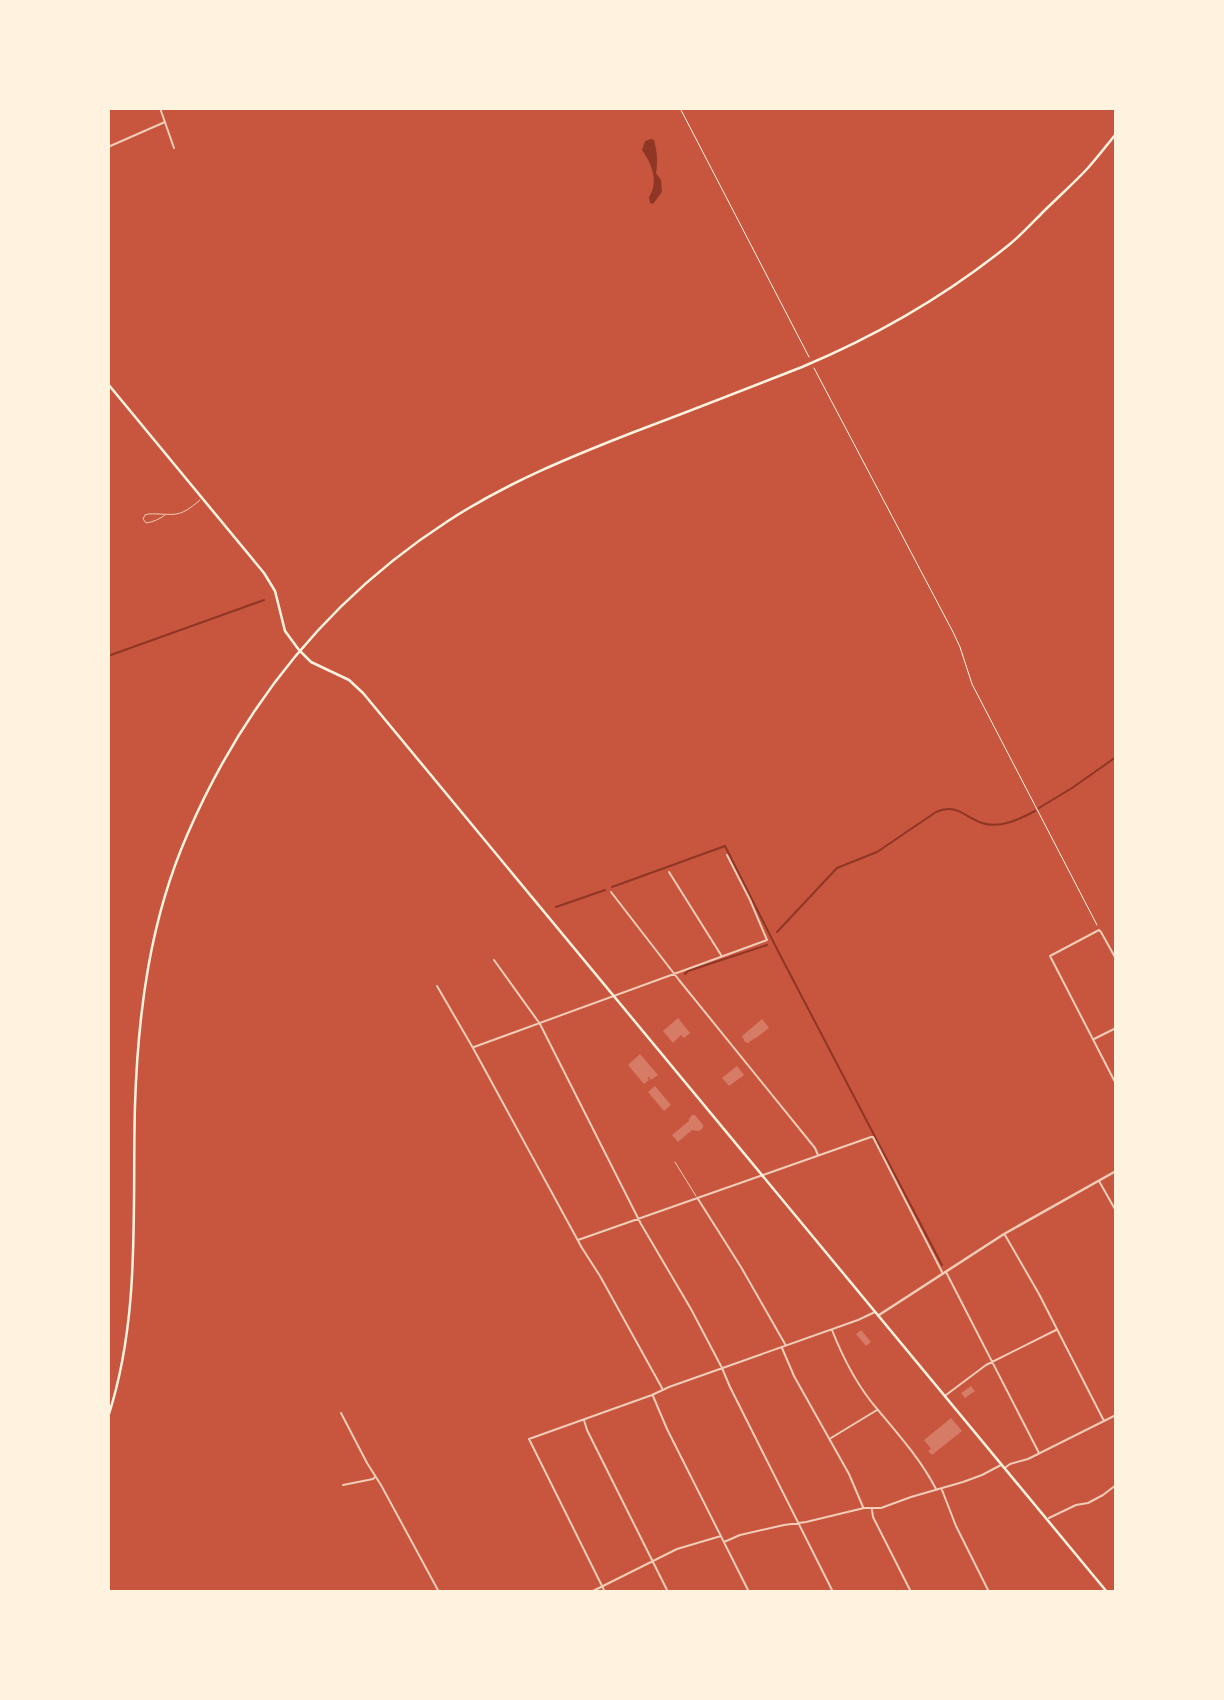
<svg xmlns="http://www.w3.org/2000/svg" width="1224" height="1700" viewBox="0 0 1224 1700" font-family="'Sofia Sans Condensed',sans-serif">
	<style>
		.water { fill: #8f3625 }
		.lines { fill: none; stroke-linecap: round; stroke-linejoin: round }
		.stream { stroke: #8f3625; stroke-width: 2 }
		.building { fill: #d67c66 }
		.path { stroke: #fff3e0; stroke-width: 1 }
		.service { stroke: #f1ccb7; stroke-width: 1 }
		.minor { stroke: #f1ccb7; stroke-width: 2 }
		.tertiary { stroke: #f1ccb7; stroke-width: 2.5 }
		.secondary { stroke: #fff3e0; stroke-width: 2.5 }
	</style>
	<rect width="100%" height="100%" fill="#c8553d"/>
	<path class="water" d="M651 139 654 140C657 152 658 161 656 173L661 180 662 192 653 204 650 203 649 197C659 182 652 164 642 150L645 141Z"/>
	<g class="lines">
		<path class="stream" d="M108 656 264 600
			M1039 808 1072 788 1116 757
			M612 887 725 846 778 951 942 1265
			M556 907 605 890
			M777 932 837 868 877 852 936 812C957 803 964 817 982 823 1000 829 1020 819 1035 811
			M685 974 688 971 767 945"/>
	</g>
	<path class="building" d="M678 1018 690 1033 684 1038 681 1035 673 1043 663 1031Z
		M762 1019 769 1028 756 1038H755L748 1043 745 1042 742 1036Z
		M640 1054 658 1075 651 1080 649 1077 647 1078 649 1080 644 1084 628 1065Z
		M737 1066 744 1075 729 1086 722 1078Z
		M655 1086 671 1105 664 1111 648 1092Z
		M692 1115H695L703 1125V1128L699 1131 692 1130 678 1142 672 1135 689 1121V1119Z
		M861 1330 871 1342 866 1346 856 1334Z
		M971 1386 975 1391 965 1398 961 1393Z
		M951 1418 962 1431 932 1455 928 1451 931 1449 924 1440Z"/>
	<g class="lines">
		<path class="path" d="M680 108 809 357
			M814 368 953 632 960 647 972 684 1097 925"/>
		<path class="service" d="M165 515C160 519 153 522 146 523L143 519 145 515 148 514C175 513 177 520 200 500
			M675 1162 696 1196"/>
		<path class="minor" d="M160 108 174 148
			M108 147 165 122
			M669 872 721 955
			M611 892 679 980 815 1148 818 1155
			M1116 959 1101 932 1099 930 1050 956 1116 1084
			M494 960 540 1024 641 1224 691 1309 722 1368 730 1387 833 1592
			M437 986 473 1048 582 1248 600 1276 662 1388
			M1094 1039 1116 1028
			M474 1047 767 940 750 900 727 855
			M1099 1181 1116 1211
			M698 1199 741 1267 785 1344
			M1005 1235 1039 1294 1104 1421
			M578 1240 871 1137H873L942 1272
			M946 1272 1039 1453
			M832 1330C843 1358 858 1387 878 1410 899 1435 921 1460 936 1489
			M782 1348 794 1376 849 1474 863 1507
			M946 1395 986 1365 1056 1330
			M653 1396 667 1429 749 1592
			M341 1413 367 1463 381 1485 439 1592
			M584 1420 587 1430 668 1592
			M831 1438 877 1410
			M1006 1467 1010 1464 1028 1459 1116 1415
			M343 1485 373 1479 375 1477
			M942 1490 956 1526 989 1592
			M872 1510 873 1517 911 1592
			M1049 1518 1076 1505 1088 1503 1103 1495 1116 1485
			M724 1542 740 1535 784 1525 806 1522 864 1508H881L911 1497 963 1482 982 1475 1001 1465
			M591 1592 677 1549 721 1536
			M605 1592 529 1439 652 1395 669 1387 858 1320 875 1312"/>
		<path class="tertiary" d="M879 1315 1004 1234 1116 1171"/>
		<path class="secondary" d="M108 384 264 573 275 591 285 631 299 650 311 662 349 680 363 693 1107 1592
			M108 1417C141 1316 132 1210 135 1105 138 1012 150 919 188 833 244 704 329 598 448 521 506 483 570 457 634 432 690 411 746 389 802 367 876 336 947 295 1010 244 1021 235 1032 223 1042 213 1057 198 1073 184 1087 169 1097 158 1106 146 1116 134"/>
	</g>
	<rect width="1224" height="1700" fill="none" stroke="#fff3e0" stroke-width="220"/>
</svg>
